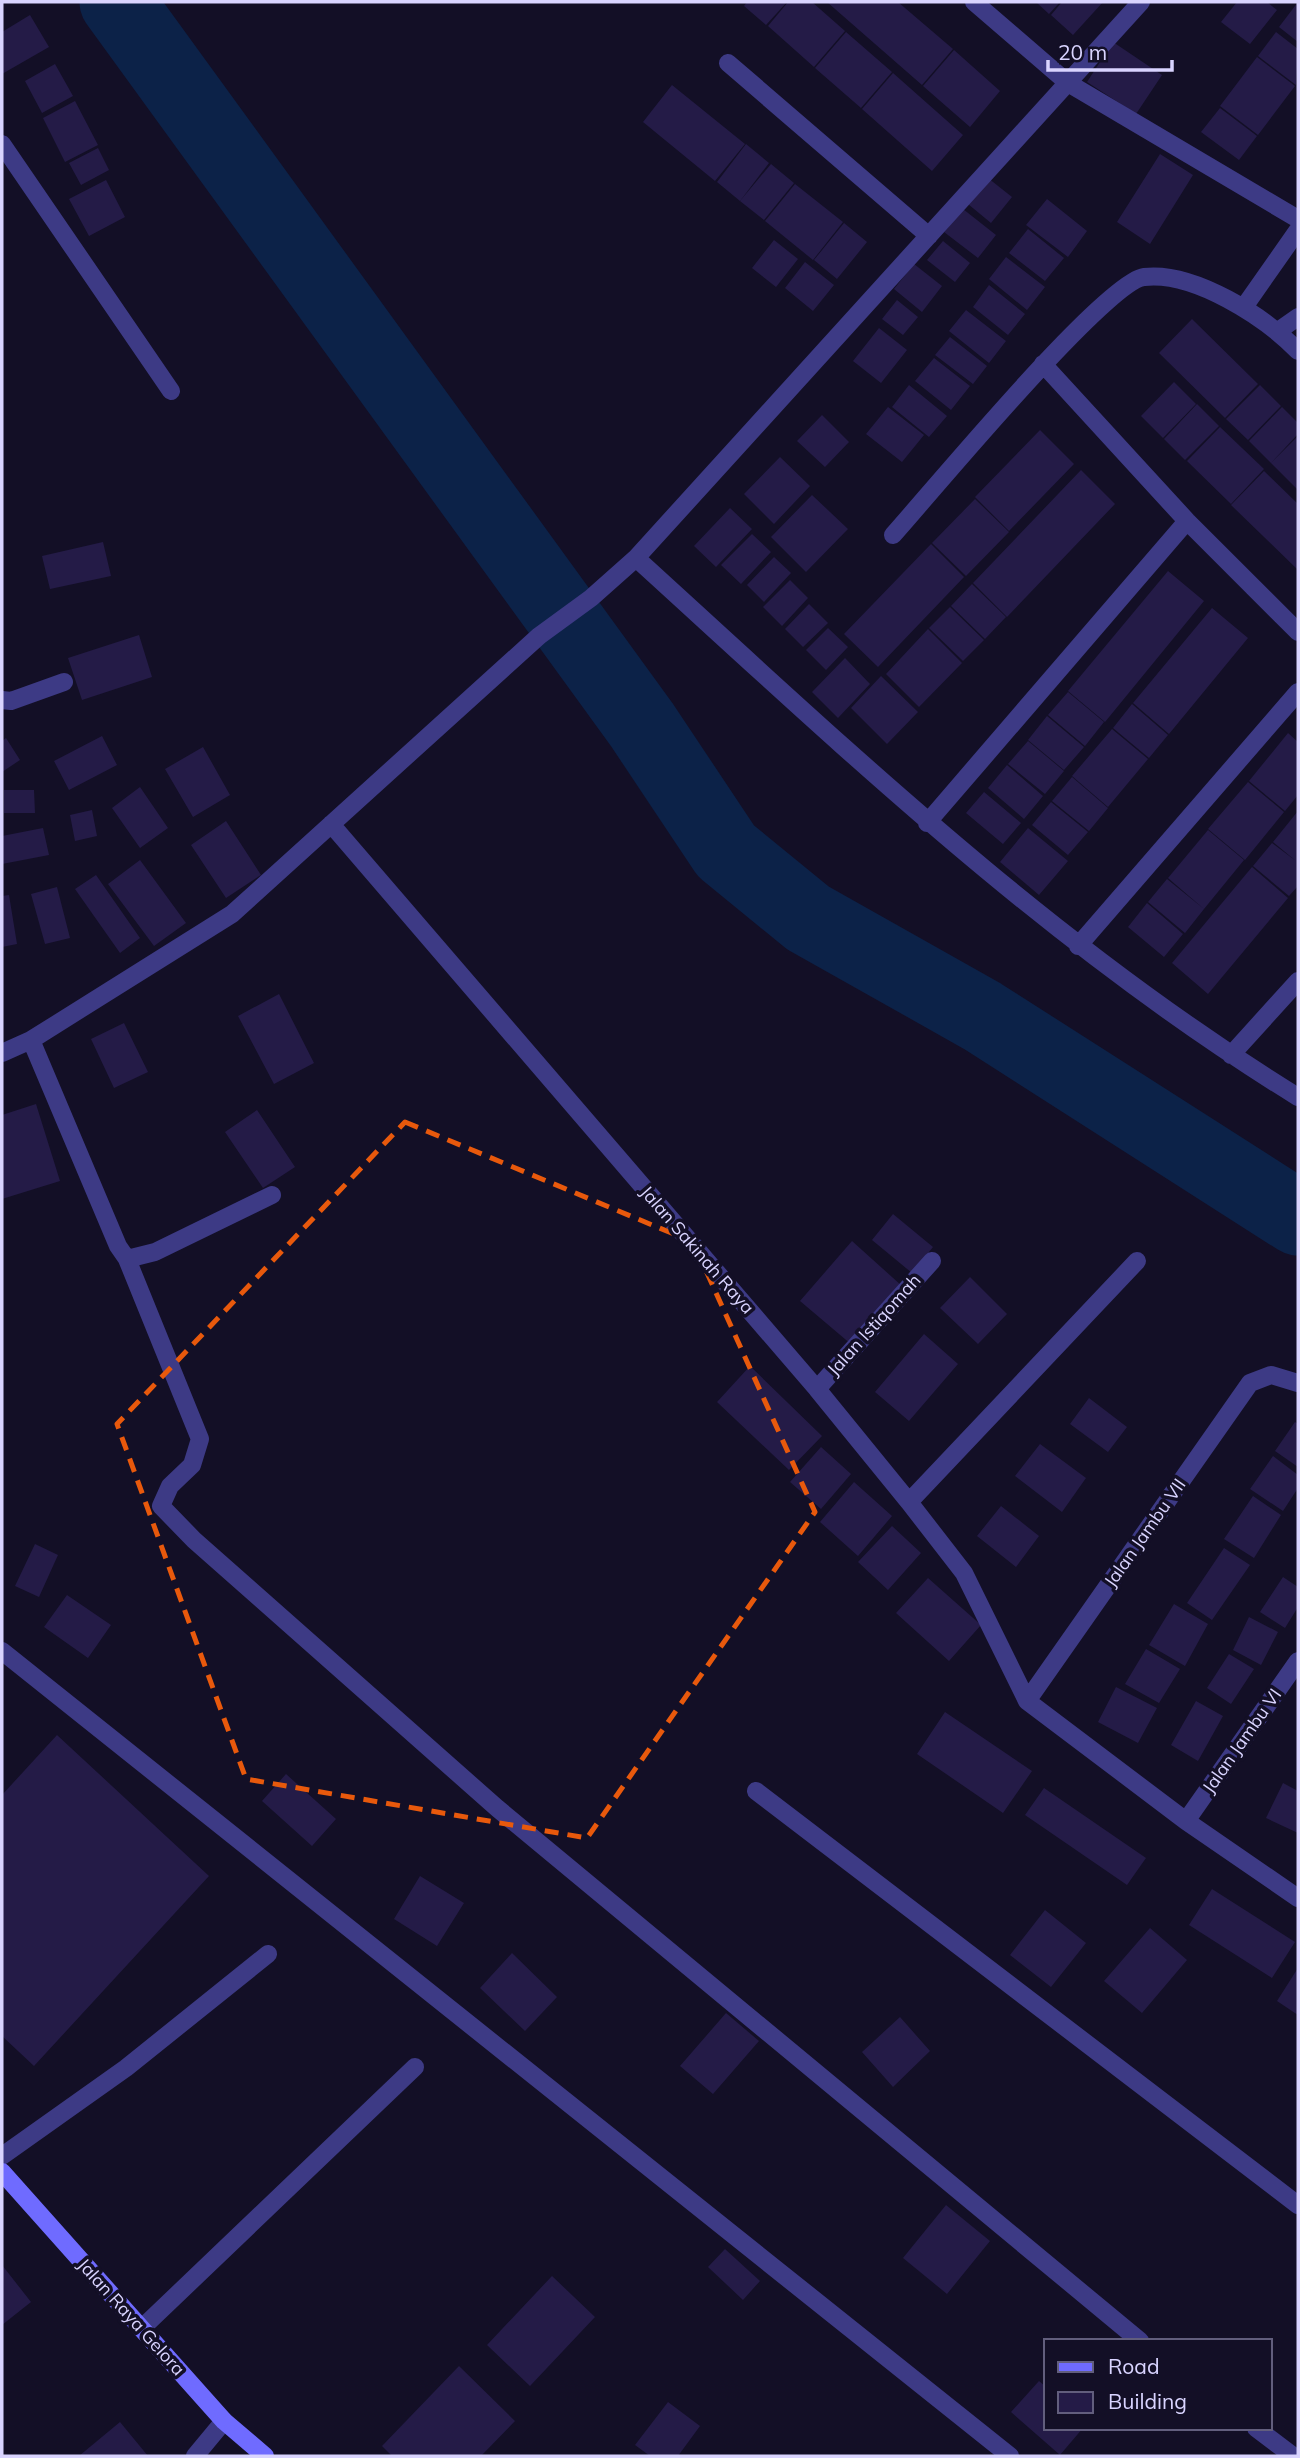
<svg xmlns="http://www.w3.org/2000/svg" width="1300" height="2458" viewBox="0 0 1300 2458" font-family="Mulish,sans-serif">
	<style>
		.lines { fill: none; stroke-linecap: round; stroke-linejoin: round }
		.river { stroke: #0c2248; stroke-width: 75 }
		.building { fill: #241b47 }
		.lane { stroke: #3d3a85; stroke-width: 18 }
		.street { stroke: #3d3a85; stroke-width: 18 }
		.secondary { stroke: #6f6bff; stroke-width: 18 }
		.marked { fill: none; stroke: #e8590c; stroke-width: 5; stroke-dasharray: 14 9; stroke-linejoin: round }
		.labels { text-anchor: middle; stroke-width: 7; stroke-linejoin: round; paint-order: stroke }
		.street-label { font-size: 18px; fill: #d9d4ff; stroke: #130f26 }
	</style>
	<rect width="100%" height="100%" fill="#130f26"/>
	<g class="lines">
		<path class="river" d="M117 2 642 725 726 851 808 918 982 1016 1298 1218"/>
	</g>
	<path class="building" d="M747 2H787L766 25 744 6Z
		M788 2H812L845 31 814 67 768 26Z
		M827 2H898L953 49 922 85Z
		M1036 2H1060L1049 14Z
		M1062 2H1103L1073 35 1051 15Z
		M1237 2H1267L1277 10 1250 44 1221 22Z
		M1298 2V42L1279 27Z
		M30 15 49 47 2 74V32Z
		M846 32 892 72 861 108 815 68Z
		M1276 32 1298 49 1296 85 1258 56Z
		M1113 42 1162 75 1136 114 1087 82Z
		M954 50 1000 91 970 127 923 86Z
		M1257 57 1295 86 1258 135 1220 106Z
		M55 64 73 96 42 113 25 81Z
		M893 73 963 135 932 171 862 109Z
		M672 85 745 144 715 181 643 122Z
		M75 101 98 145 65 162 43 118Z
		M1220 108 1257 136 1239 160 1201 132Z
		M746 144 769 163 740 201 717 182Z
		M98 148 109 170 81 185 69 163Z
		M1160 154 1193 175 1150 244 1117 222Z
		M771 164 794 183 764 220 740 201Z
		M988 178 1012 197 991 223 968 204Z
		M106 180 125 217 89 236 69 199Z
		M795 184 843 222 813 260 765 221Z
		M1047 199 1087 231 1068 257 1026 225Z
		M963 209 996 235 978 258 944 232Z
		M844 223 867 242 837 279 814 260Z
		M1028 229 1064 258 1045 281 1009 253Z
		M774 240 798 259 776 287 752 268Z
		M943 241 970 263 955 282 927 260Z
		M1006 257 1045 287 1027 310 989 279Z
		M805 262 834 285 813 311 785 288Z
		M914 264 942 286 922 312 894 289Z
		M989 285 1025 314 1008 335 973 307Z
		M897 300 918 317 903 335 882 319Z
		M966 310 1006 341 989 363 949 331Z
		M1192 319 1258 384 1225 418 1159 353Z
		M879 328 907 350 881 383 853 361Z
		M950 337 987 366 973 384 935 355Z
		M934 358 970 386 951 410 915 381Z
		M1174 382 1196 404 1163 438 1141 416Z
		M909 385 947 416 929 437 892 407Z
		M1260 385 1281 406 1248 440 1226 419Z
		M1197 404 1219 426 1185 460 1164 439Z
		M888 407 924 435 902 462 866 434Z
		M1282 407 1298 423V434L1271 463 1249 441Z
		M822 415 849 442 825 467 797 441Z
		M1220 427 1264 469 1231 504 1187 461Z
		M1040 430 1074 464 1009 531 975 497Z
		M1298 436V490L1271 463Z
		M780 457 810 486 774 524 744 494Z
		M1081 470 1115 504 1007 617 973 583Z
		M1264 471 1298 504V570L1231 505Z
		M812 495 848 529 806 572 771 537Z
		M975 499 1009 532 966 576 932 543Z
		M730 508 752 529 716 567 694 546Z
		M752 534 771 552 741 584 721 565Z
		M103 542 111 576 50 589 42 556Z
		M931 544 964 577 878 667 844 634Z
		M774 557 791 573 764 602 747 585Z
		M1168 571 1204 601 1105 722 1068 691Z
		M790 580 808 598 782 626 763 607Z
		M972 584 1006 617 985 639 951 606Z
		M809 604 828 623 803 647 785 629Z
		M950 607 984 640 963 661 929 628Z
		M1212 608 1248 638 1169 734 1133 703Z
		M828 628 848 647 826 670 806 650Z
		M928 629 962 663 919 707 886 674Z
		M139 635 152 677 82 700 68 658Z
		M845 658 870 684 838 718 812 692Z
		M881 676 918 712 887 744 851 708Z
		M1068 692 1104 722 1085 746 1048 715Z
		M1132 704 1168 735 1149 758 1113 728Z
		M1047 716 1084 747 1064 770 1028 740Z
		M1112 729 1148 759 1108 807 1072 776Z
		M1288 733 1298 742V795L1285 811 1249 781Z
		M102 736 117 765 69 790 54 761Z
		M6 738 20 760 2 772V741Z
		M1028 741 1064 771 1045 794 1008 764Z
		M203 747 230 795 193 817 165 769Z
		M1007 765 1043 796 1024 819 988 788Z
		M1072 777 1108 808 1089 831 1052 801Z
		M1248 782 1284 812 1245 860 1208 829Z
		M140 787 168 828 140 848 112 808Z
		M4 790H34L35 813H4Z
		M984 792 1021 823 1003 844 966 813Z
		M1051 802 1088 832 1068 855 1032 825Z
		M92 810 97 836 75 841 70 815Z
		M1298 811V886L1289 896 1253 866 1272 843 1296 861 1273 842Z
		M226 821 261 875 226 898 191 845Z
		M43 828 49 855 2 864V836Z
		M1028 828 1068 861 1039 895 1000 862Z
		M1208 830 1244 860 1204 909 1168 878Z
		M140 860 186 923 154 946 108 884Z
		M1252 867 1288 898 1208 994 1172 963Z
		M96 875 140 938 120 953 75 889Z
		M1167 879 1204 909 1185 933 1148 902Z
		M57 887 70 938 45 944 31 894Z
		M9 895 17 944 2 947V896Z
		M1147 903 1183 934 1164 957 1128 927Z
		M279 994 314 1063 274 1084 238 1016Z
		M124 1023 148 1072 114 1088 91 1039Z
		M36 1104 60 1181 2 1199V1115Z
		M257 1110 295 1167 263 1188 225 1132Z
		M893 1214 933 1247 912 1273 872 1240Z
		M852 1241 902 1286 852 1345 800 1301Z
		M970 1277 1007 1314 978 1344 940 1308Z
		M924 1334 958 1364 909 1421 875 1392Z
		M750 1366 822 1436 789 1470 717 1402Z
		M1089 1398 1127 1427 1108 1452 1070 1424Z
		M1295 1422 1298 1424V1467L1275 1451Z
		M1040 1444 1086 1478 1062 1512 1015 1476Z
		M821 1447 851 1474 821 1509 790 1482Z
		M1273 1456 1298 1475V1488L1283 1511 1250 1489Z
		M854 1482 892 1516 858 1556 820 1522Z
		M1253 1496 1281 1515 1254 1558 1224 1539Z
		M1001 1506 1039 1536 1016 1567 977 1536Z
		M892 1526 921 1553 888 1590 858 1562Z
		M35 1544 58 1555 39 1597 15 1586Z
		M1224 1548 1250 1565 1212 1620 1187 1603Z
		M1283 1577 1298 1587V1607L1285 1628 1260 1612Z
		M928 1578 981 1625 949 1661 896 1613Z
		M67 1595 111 1625 88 1658 44 1627Z
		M1174 1604 1208 1624 1185 1666 1149 1645Z
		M1249 1617 1278 1632 1261 1665 1233 1650Z
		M1146 1649 1180 1669 1159 1703 1125 1684Z
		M1229 1654 1254 1669 1231 1704 1207 1688Z
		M1116 1687 1157 1708 1138 1743 1098 1722Z
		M1196 1701 1223 1716 1198 1761 1171 1745Z
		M945 1712 1032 1771 1003 1813 917 1754Z
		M57 1735 209 1876 34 2066 2 2036V1795Z
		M286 1774 336 1819 312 1846 262 1801Z
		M1283 1783 1298 1791V1833L1266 1818Z
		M1044 1788 1146 1858 1127 1885 1025 1815Z
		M420 1876 464 1903 437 1946 394 1919Z
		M1212 1889 1295 1942 1272 1978 1189 1925Z
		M1045 1910 1086 1943 1051 1987 1010 1955Z
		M1150 1928 1187 1960 1142 2013 1104 1981Z
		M512 1953 557 1997 525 2031 480 1988Z
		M1298 1968V2015L1277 2001Z
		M726 2013 759 2041 713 2094 680 2066Z
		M900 2017 930 2051 893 2087 862 2052Z
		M946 2205 990 2241 947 2294 903 2258Z
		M725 2249 760 2281 743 2300 708 2267Z
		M2 2265 31 2302 2 2325Z
		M552 2276 595 2317 530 2386 487 2345Z
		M459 2366 515 2421 481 2456H392L382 2446Z
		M1039 2381 1046 2387V2428H1083L1060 2455 1011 2412Z
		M668 2402 700 2426 678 2456H650L635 2445Z
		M120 2422 148 2456H79Z"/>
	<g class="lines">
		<path class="lane" d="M2 2156 126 2068 268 1954"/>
		<path class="street" d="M974 2 1068 83 1298 219
			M728 63 929 236
			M2 144 171 391
			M1244 307 1298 230
			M1278 331 1298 317
			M1043 364 1187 521 1298 632
			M893 535C929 495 1106 281 1144 277 1194 271 1265 317 1298 351
			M636 558C849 752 1051 945 1298 1097
			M2 700 11 701 64 682
			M927 823 1187 521
			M331 824 817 1389 909 1502 964 1573 1027 1701 1186 1821 1298 1898
			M1078 946 1298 692
			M31 1040 118 1246 127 1259 155 1252 272 1195
			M2 1053 31 1040 232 914 539 636 591 598 636 558 1141 2
			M1231 1055 1298 981
			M127 1259 200 1439 192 1465 170 1486 161 1506 194 1540 497 1808 1140 2341
			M817 1389 932 1261
			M909 1502 1137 1261
			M2 1651 1010 2456
			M1027 1701 1250 1383 1271 1375 1298 1383
			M756 1791 1298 2205
			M1186 1821 1298 1661
			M142 2328 415 2067
			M1256 2428 1293 2456
			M195 2456 224 2421"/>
		<path class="secondary" d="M2 2172 224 2421 265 2456"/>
	</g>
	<path class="marked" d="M405 1122 693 1242 815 1512 587 1838 246 1779 117 1424Z"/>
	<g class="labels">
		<g class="street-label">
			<text transform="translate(697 1250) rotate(49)" y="6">Jalan Sakinah Raya</text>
			<text transform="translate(874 1325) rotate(-48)" y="6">Jalan Istiqomah</text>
			<text transform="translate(1145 1533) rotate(-55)" y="6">Jalan Jambu VII</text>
			<text transform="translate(1242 1741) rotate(-55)" y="6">Jalan Jambu VI</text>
			<text transform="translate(131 2317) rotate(48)" y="6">Jalan Raya Gelora</text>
		</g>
	</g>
	<rect width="1300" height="2458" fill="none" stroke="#d9d4ff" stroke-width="7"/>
	<rect x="1044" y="2339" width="228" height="91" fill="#130f26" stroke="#625e7d" stroke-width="2"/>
	<rect x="1058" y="2362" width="35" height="10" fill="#6f6bff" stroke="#625e7d" stroke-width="2"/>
	<text x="1108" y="2374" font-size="21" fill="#d9d4ff">Road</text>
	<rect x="1058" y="2392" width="35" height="21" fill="#241b47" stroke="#625e7d" stroke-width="2"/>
	<text x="1108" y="2409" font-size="21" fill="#d9d4ff">Building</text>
	<path d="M1048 60v10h124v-10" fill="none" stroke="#d9d4ff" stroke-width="3.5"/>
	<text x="1058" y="60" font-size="21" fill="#d9d4ff" stroke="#130f26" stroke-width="5" paint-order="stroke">20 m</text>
</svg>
